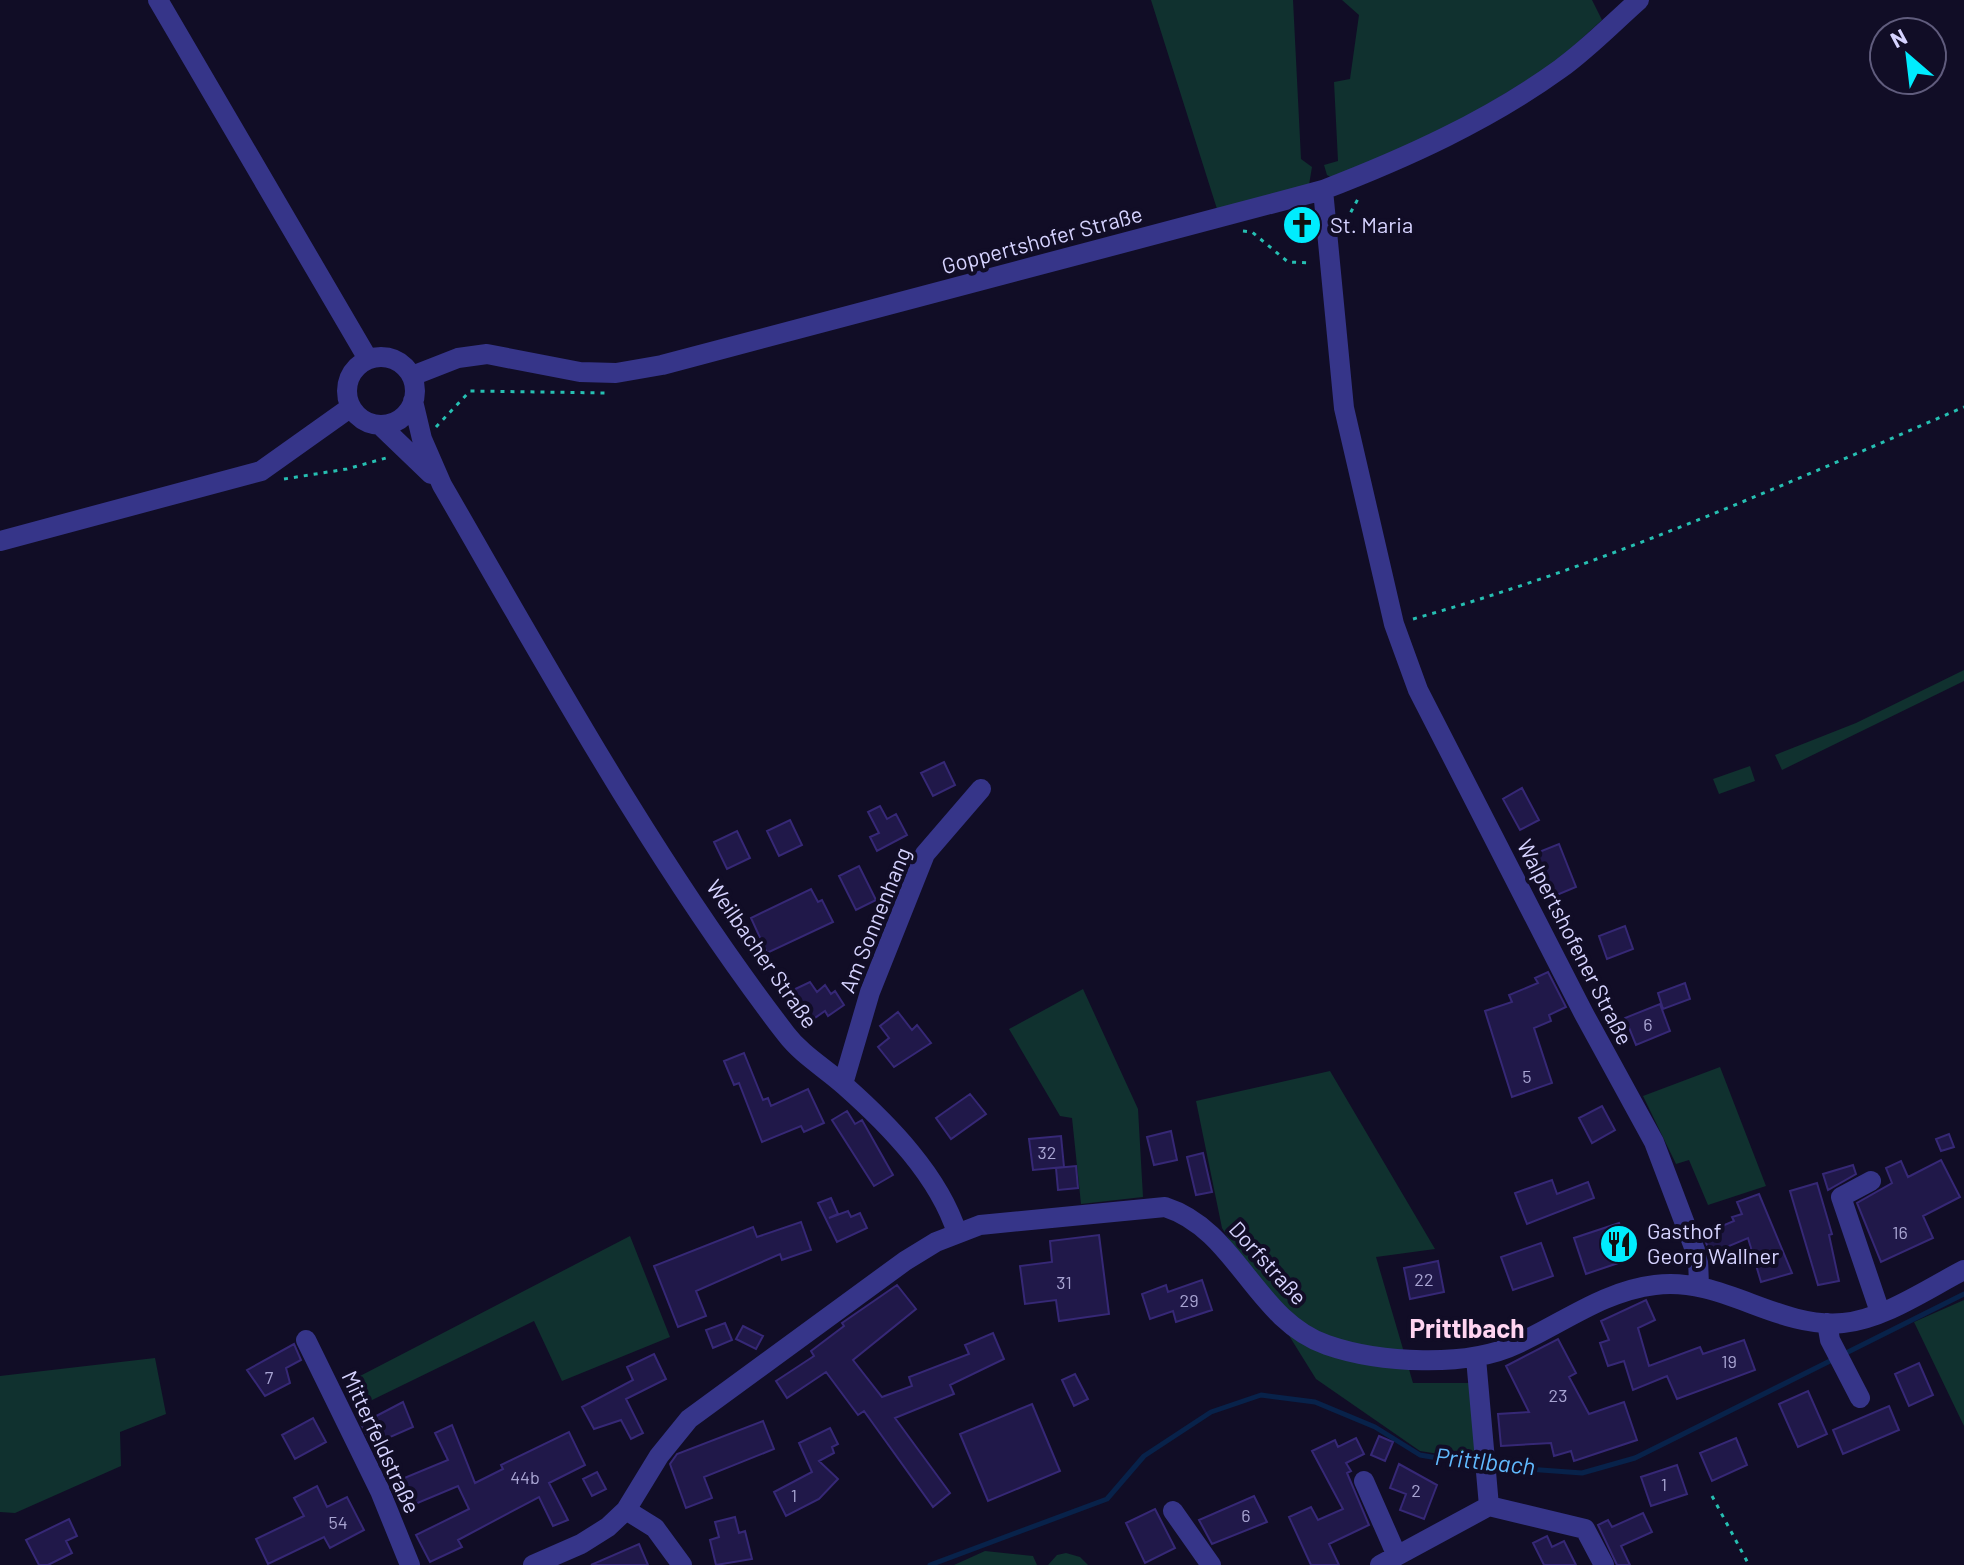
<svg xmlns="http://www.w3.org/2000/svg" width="1964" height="1565" viewBox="0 0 1964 1565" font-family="Barlow,sans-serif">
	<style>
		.green { fill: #10312f }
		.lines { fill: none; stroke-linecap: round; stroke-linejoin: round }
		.stream { stroke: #08224a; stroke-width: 5 }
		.building { fill: #201849; stroke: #362876; stroke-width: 2 }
		.path { stroke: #26bfb2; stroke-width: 3; stroke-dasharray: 4 6; stroke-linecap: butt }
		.minor { stroke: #363589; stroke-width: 20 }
		.labels { text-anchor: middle; stroke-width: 8; stroke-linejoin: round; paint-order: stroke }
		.number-label { font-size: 18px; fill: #a8a4d2 }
		.poi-label { font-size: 22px; fill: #d6d3ff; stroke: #110d26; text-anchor: start }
		.street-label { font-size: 22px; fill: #d6d3ff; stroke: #110d26 }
		.water-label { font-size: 24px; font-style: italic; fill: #61baff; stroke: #110d26 }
		.quarter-label { font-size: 26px; font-weight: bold; fill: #ffd5f1; stroke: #110d26 }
	</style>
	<rect width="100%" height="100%" fill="#110d26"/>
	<path class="green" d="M1151 0H1293L1301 159 1312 167 1309 185 1217 209Z
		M1342 0H1592L1602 20 1555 63 1460 121 1334 179 1327 175 1324 165 1338 161 1334 82 1350 79 1359 15Z
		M1964 670V681L1782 770 1775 755 1856 723Z
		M1750 766 1755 781 1719 794 1713 779Z
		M1083 989 1138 1109 1143 1197 1081 1204 1072 1118 1060 1116 1009 1029Z
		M1720 1067 1766 1186 1708 1205 1689 1160 1676 1164 1643 1096Z
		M1330 1071 1435 1249 1376 1257 1413 1383H1469L1477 1460 1420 1451 1316 1379 1222 1228 1196 1101Z
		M630 1236 670 1337 562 1381 534 1321 370 1401 360 1376Z
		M1964 1300V1426L1914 1322Z
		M155 1358 166 1414 120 1432 121 1466 15 1513 0 1512V1376Z
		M985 1551 1033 1556 1037 1565H954Z
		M1066 1553 1080 1557 1088 1565H1048L1057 1555Z"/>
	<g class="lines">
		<path class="stream" d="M1842 1355 1964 1294
			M1489 1466 1582 1473 1635 1458 1834 1359
			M930 1565 1107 1499 1144 1456 1211 1412 1261 1395 1315 1402 1375 1427 1420 1455 1479 1465"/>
	</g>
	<path class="building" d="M944 762 955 785 933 796 921 773Z
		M1522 788 1539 820 1520 830 1503 799Z
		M880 806 887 819 896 814 907 835 877 851 870 837 879 833 868 812Z
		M790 820 802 845 779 856 767 831Z
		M737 831 750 858 727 869 714 842Z
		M1559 844 1576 887 1552 897 1534 854Z
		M859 866 876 900 856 910 839 876Z
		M811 889 818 902 822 900 833 922 767 953 751 918Z
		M1625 926 1633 949 1607 959 1599 936Z
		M1548 972 1566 1007 1549 1015 1551 1021 1534 1028 1552 1083 1512 1097 1485 1011 1512 1002 1509 995 1538 983 1535 978Z
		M810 982 817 992 825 985 831 994 835 991 844 1005 828 1016 825 1011 809 1022 789 992Z
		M1685 983 1690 999 1663 1009 1658 993Z
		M1660 1004 1670 1031 1636 1045 1625 1018Z
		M898 1012 912 1030 917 1025 931 1043 894 1067 878 1047 889 1038 880 1026Z
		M744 1053 763 1100 768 1098 771 1106 808 1089 824 1123 804 1132 801 1126 762 1142 739 1083 734 1085 724 1061Z
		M970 1094 986 1114 951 1139 936 1118Z
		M1602 1106 1615 1130 1592 1143 1579 1118Z
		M847 1111 855 1124 862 1120 893 1175 874 1186 832 1120Z
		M1171 1131 1177 1160 1154 1165 1147 1137Z
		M1949 1134 1954 1147 1941 1151 1936 1139Z
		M1061 1136 1064 1167 1033 1170 1029 1139Z
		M1203 1153 1212 1192 1196 1195 1187 1157Z
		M1941 1160 1960 1197 1923 1216 1933 1238 1881 1262 1857 1203 1892 1183 1886 1168 1901 1161 1908 1177Z
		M1853 1165 1856 1174 1828 1190 1823 1174Z
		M1076 1166 1078 1188 1058 1190 1056 1168Z
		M1552 1180 1557 1194 1588 1182 1594 1198 1527 1224 1515 1193Z
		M1817 1183 1832 1234 1829 1235 1839 1281 1818 1285 1790 1191Z
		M1759 1194 1792 1273 1761 1282 1748 1238 1710 1254 1703 1234 1734 1221 1732 1217 1742 1214 1737 1202Z
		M831 1198 838 1214 829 1218 848 1211 851 1217 860 1213 867 1228 837 1242 818 1203Z
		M801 1222 811 1250 782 1260 780 1254 696 1291 706 1316 678 1327 654 1266 753 1227 757 1237Z
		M1619 1223 1630 1259 1586 1274 1574 1238Z
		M1099 1235 1109 1314 1059 1321 1056 1300 1025 1304 1020 1266 1052 1262 1050 1241Z
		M1541 1243 1553 1276 1513 1290 1501 1257Z
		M1438 1261 1444 1292 1410 1299 1404 1268Z
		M1202 1280 1212 1310 1176 1322 1173 1311 1150 1319 1142 1294 1166 1285 1168 1292Z
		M897 1285 916 1309 853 1360 882 1397 912 1386 909 1377 969 1354 965 1345 993 1333 1004 1359 950 1385 954 1394 895 1418 950 1493 933 1507 864 1411 858 1415 826 1372 787 1398 776 1381 814 1356 811 1351 844 1326 842 1323Z
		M1646 1300 1655 1320 1638 1328 1649 1366 1700 1347 1703 1354 1744 1340 1755 1370 1677 1399 1667 1376 1633 1390 1624 1361 1608 1366 1600 1343 1609 1340 1601 1321Z
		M725 1323 732 1340 713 1348 706 1330Z
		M743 1326 763 1336 756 1349 736 1339Z
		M1558 1339 1576 1373 1569 1377 1589 1414 1624 1402 1637 1440 1574 1461 1571 1451 1554 1456 1551 1443 1501 1446 1498 1414 1529 1412 1506 1366Z
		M294 1344 301 1360 286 1368 290 1383 265 1396 247 1370Z
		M654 1354 666 1379 626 1399 643 1433 631 1439 621 1420 594 1429 582 1407 633 1380 627 1367Z
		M1919 1363 1933 1395 1909 1406 1895 1374Z
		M1075 1374 1088 1399 1074 1406 1062 1380Z
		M1808 1391 1827 1434 1798 1447 1779 1404Z
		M403 1402 413 1427 372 1445 361 1424Z
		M1032 1404 1060 1471 988 1501 960 1434Z
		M1889 1406 1899 1430 1843 1454 1833 1430Z
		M313 1418 326 1442 295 1459 282 1435Z
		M763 1421 774 1449 704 1477 712 1498 686 1508 670 1464 677 1454Z
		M452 1425 475 1483 503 1469 501 1465 569 1432 585 1465 549 1483 568 1520 553 1526 539 1497 458 1540 462 1547 430 1562 416 1535 469 1509 458 1486 408 1507 397 1481 448 1460 435 1433Z
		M830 1428 838 1444 832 1447 834 1453 819 1461 838 1479 819 1499 786 1516 774 1492 812 1472 799 1443Z
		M1379 1436 1393 1442 1385 1461 1371 1455Z
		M1356 1438 1364 1454 1346 1463 1351 1471 1347 1473 1369 1525 1329 1544 1339 1565H1311L1289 1517 1311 1507 1318 1520 1343 1509 1312 1451 1335 1440 1338 1447Z
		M1736 1438 1747 1465 1712 1481 1700 1453Z
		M1399 1464 1437 1485 1424 1519 1400 1510 1406 1494 1390 1488Z
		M1677 1465 1687 1494 1651 1506 1641 1477Z
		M597 1472 606 1489 592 1496 583 1479Z
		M317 1486 327 1507 347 1497 364 1530 330 1548 324 1537 268 1564 256 1539 304 1516 294 1498Z
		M1254 1496 1267 1522 1212 1544 1199 1520Z
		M1155 1509 1175 1548 1145 1563 1126 1523Z
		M1643 1513 1652 1532 1621 1546 1630 1565H1617L1598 1525 1608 1520 1612 1527Z
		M735 1517 739 1533 745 1531 752 1559 716 1565 710 1540 719 1537 715 1522Z
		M69 1519 77 1536 66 1541 72 1553 48 1565H39L26 1540Z
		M1547 1536 1552 1547 1564 1541 1576 1565H1544L1533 1543Z
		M639 1544 648 1565H591Z"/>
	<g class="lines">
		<path class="path" d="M1346 221 1359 197
			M1243 231 1252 232 1288 262 1312 263
			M436 427 470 391 609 393
			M284 479 347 469 386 458
			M1413 619C1602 566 1784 485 1964 407
			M1712 1496 1749 1565"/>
		<path class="minor" d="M158 0 368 359
			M1323 190 1344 408 1394 624 1418 690 1584 1014 1654 1142 1698 1258 1699 1286
			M347 391a34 34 0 1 1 68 0a34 34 0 1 1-68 0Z
			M412 376 458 358 487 354 580 372 616 373 662 365 1323 190C1406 158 1488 121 1560 69 1588 49 1613 23 1639 0
			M413 401 422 439 442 485C549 670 656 865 786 1034 802 1055 825 1068 845 1086 889 1125 939 1176 957 1233
			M380 425 431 474
			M0 541 261 471 351 407
			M843 1084 870 992 925 854 981 789
			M1871 1181 1841 1197 1880 1312
			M1827 1323 1830 1340 1860 1398
			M306 1340 380 1491 410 1565
			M1364 1481 1397 1556
			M1489 1506 1585 1529 1604 1565
			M626 1510 655 1528 682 1565
			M1173 1511 1211 1565
			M533 1565 581 1544 608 1527 626 1510 659 1456 689 1419 905 1261 936 1242 980 1225 1165 1207C1237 1230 1255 1320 1327 1345 1379 1363 1467 1368 1517 1344 1563 1323 1604 1291 1655 1285 1722 1276 1777 1329 1843 1323 1884 1319 1927 1289 1964 1270
			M1380 1565 1489 1506 1476 1358"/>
	</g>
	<defs>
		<g id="church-disc" transform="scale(2)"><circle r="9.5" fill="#00ecfe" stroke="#110d26"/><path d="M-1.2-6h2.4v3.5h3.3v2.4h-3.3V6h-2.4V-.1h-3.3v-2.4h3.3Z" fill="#111"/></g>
		<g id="restaurant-disc" transform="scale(2)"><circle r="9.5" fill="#00ecfe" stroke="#110d26"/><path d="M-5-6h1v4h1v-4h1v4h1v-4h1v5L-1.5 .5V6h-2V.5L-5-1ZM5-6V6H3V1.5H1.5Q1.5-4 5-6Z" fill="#111"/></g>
	</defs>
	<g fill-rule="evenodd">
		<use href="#church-disc" x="1302" y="225"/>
		<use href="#restaurant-disc" x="1619" y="1244"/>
	</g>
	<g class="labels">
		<g class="number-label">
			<text x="1648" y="1031">6</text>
			<text x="1527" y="1083">5</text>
			<text x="1047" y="1159">32</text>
			<text x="1900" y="1239">16</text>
			<text x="1424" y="1286">22</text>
			<text x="1064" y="1289">31</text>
			<text x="1189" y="1307">29</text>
			<text x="1729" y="1368">19</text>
			<text x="269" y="1384">7</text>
			<text x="1558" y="1402">23</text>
			<text x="525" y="1484">44b</text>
			<text x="1664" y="1491">1</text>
			<text x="1416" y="1497">2</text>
			<text x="794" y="1502">1</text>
			<text x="1246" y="1522">6</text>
			<text x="338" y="1529">54</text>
		</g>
		<g class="poi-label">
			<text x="1330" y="233">St. Maria</text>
			<text x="1647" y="1239">Gasthof<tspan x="1647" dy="25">Georg Wallner</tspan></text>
		</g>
		<g class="street-label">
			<text transform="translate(1042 240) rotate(-15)" y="8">Goppertshofer Straße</text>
			<text transform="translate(875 920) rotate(-68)" y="8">Am Sonnenhang</text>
			<text transform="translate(1575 942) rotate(63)" y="8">Walpertshofener Straße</text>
			<text transform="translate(762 954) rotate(55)" y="8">Weilbacher Straße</text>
			<text transform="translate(1268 1263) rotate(48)" y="8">Dorfstraße</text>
			<text transform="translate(381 1442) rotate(65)" y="8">Mitterfeldstraße</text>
		</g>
		<g class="water-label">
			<text transform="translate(1485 1462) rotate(6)" y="8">Prittlbach</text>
		</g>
		<g class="quarter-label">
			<text x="1467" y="1338">Prittlbach</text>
		</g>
	</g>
	<g transform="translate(1908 56) rotate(332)"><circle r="38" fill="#110d26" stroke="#605c7d" stroke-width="2"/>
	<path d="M0-6L14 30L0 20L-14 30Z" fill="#00ecfe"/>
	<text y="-12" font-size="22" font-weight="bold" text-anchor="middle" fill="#d6d3ff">N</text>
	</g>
</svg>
